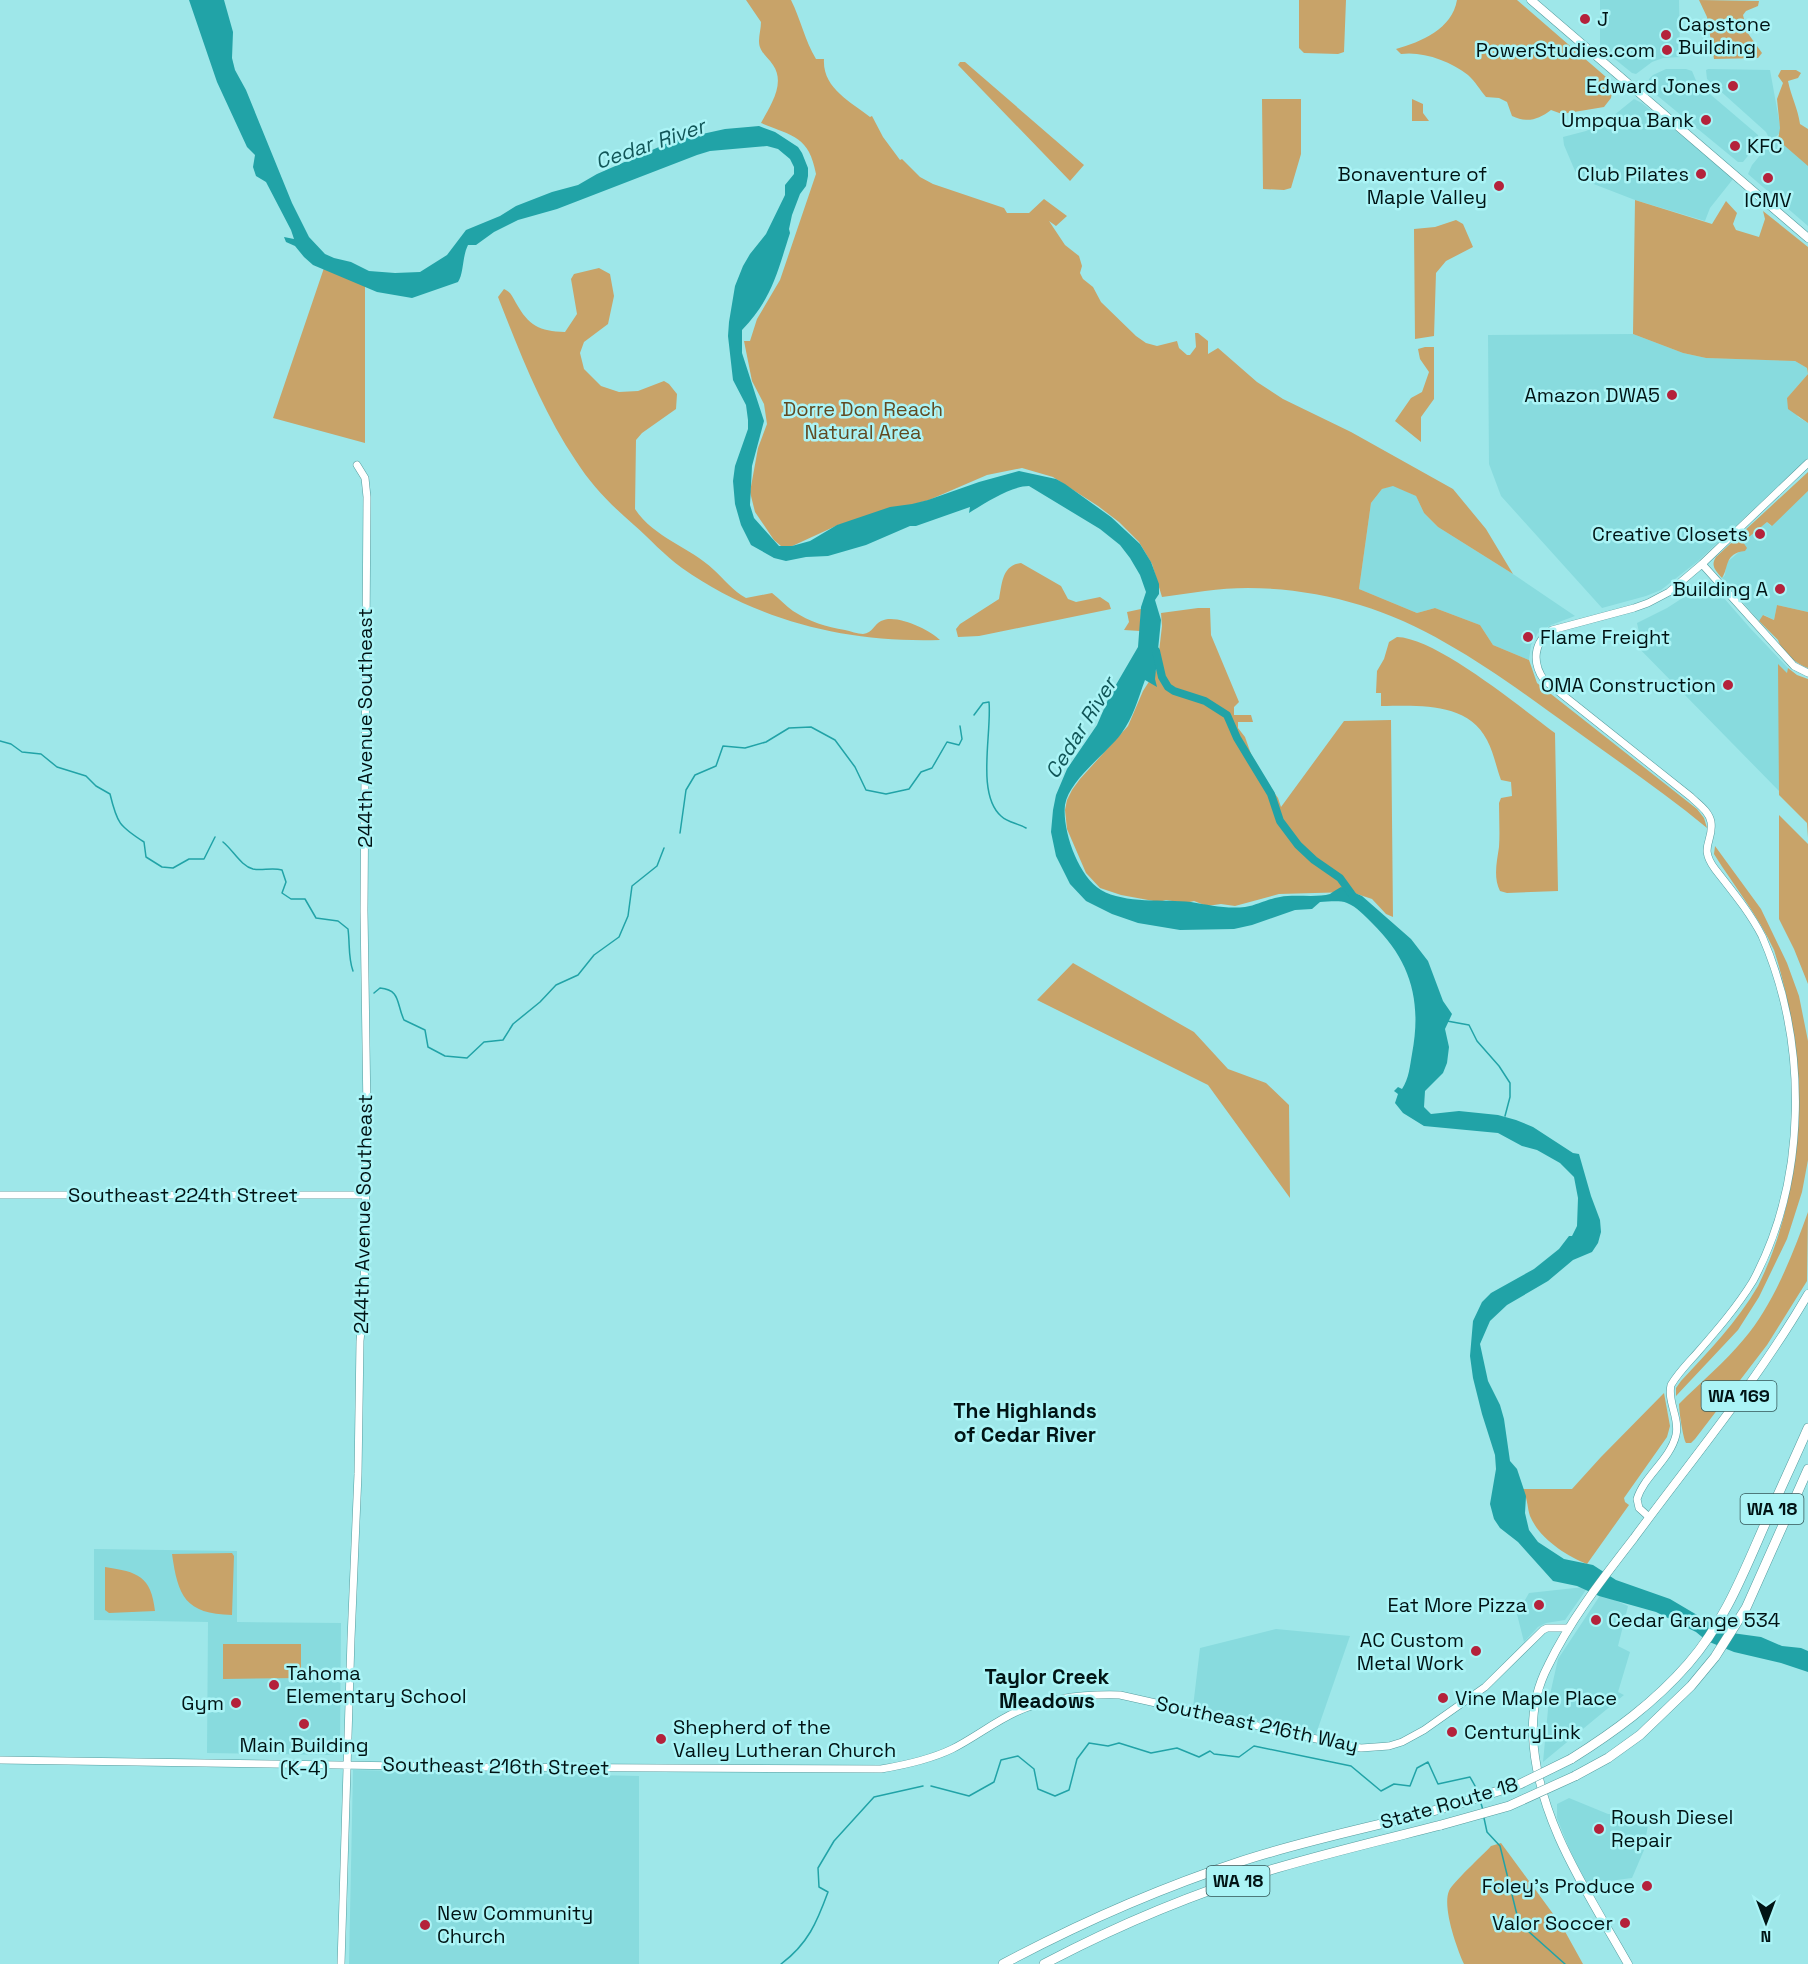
<svg xmlns="http://www.w3.org/2000/svg" width="1808" height="1964" viewBox="0 0 1808 1964" font-family="'Space Grotesk',sans-serif">
	<style>
		.built { fill: #88dbde }
		.green { fill: #c8a369 }
		.water { fill: #21a3a7 }
		.lines { fill: none; stroke-linecap: round; stroke-linejoin: round }
		.stream { stroke: #21a3a7; stroke-width: 1.5 }
		.river { stroke: #21a3a7; stroke-width: 8 }
		.secondary-casing { stroke: #559c9e; stroke-width: 8 }
		.primary-casing { stroke: #559c9e; stroke-width: 9 }
		.highway-casing { stroke: #559c9e; stroke-width: 10 }
		.secondary { stroke: #fff; stroke-width: 7 }
		.primary { stroke: #fff; stroke-width: 8 }
		.highway { stroke: #fff; stroke-width: 9 }
		.highway-bridge-casing { stroke: #559c9e; stroke-width: 10; stroke-linecap: butt }
		.highway-bridge { stroke: #fff; stroke-width: 9 }
		.poi-dot { fill: #b4223b; stroke: #abf4f6; stroke-width: 2 }
		.labels { text-anchor: middle; stroke-width: 5; stroke-linejoin: round; paint-order: stroke }
		.shield { fill: #abf4f6; stroke: #345758; stroke-width: 1.5 }
		.shield-label { font-size: 18px; font-weight: bold; fill: #011415 }
		.poi-label { font-size: 20px; fill: #011415; stroke: #abf4f6; text-anchor: end }
		.park-label { font-size: 20px; fill: #614a22; stroke: #abf4f6 }
		.street-label { font-size: 20px; fill: #011415; stroke: #abf4f6 }
		.water-label { font-size: 21px; font-style: italic; fill: #115658; stroke: #abf4f6 }
		.neighbourhood-label { font-size: 21px; font-weight: bold; fill: #011415; stroke: #abf4f6 }
	</style>
	<rect width="100%" height="100%" fill="#9ee7e9"/>
	<path class="built" d="M1600 0H1679L1680 57 1663 58 1652 62 1636 74 1632 73 1600 47Z
		M1666 69H1686L1692 71 1697 83 1758 135 1759 142 1743 162H1738L1648 88 1649 79 1653 75Z
		M1708 69 1770 70 1781 131 1776 137 1808 165V226L1748 174 1752 165 1767 147 1768 136 1766 132 1707 79 1706 70Z
		M1634 99 1642 103 1731 176 1733 179 1710 208 1705 221 1635 200 1578 178 1564 145 1563 137 1586 131 1608 120Z
		M1633 334 1683 353 1706 358 1795 361 1807 368 1808 374 1787 398 1798 417 1808 423V458L1698 561 1661 590 1646 596 1602 608 1501 496 1489 464 1488 335Z
		M1393 485 1416 496 1424 513 1438 527 1513 574 1575 616 1551 625 1538 633 1531 645 1529 660 1493 645 1480 625 1435 608 1417 613 1359 589 1371 503 1382 489Z
		M1808 491V612L1777 605 1774 620 1764 615 1759 621 1722 578 1725 575 1726 563 1739 552 1742 543 1767 522 1771 526Z
		M1709 581 1750 628 1788 668 1780 792 1630 639 1640 637 1637 623 1667 608Z
		M94 1549 237 1551V1622L341 1623 340 1746 333 1755 207 1753 208 1622 94 1620Z
		M1584 1587 1586 1590 1565 1620 1546 1623 1538 1627 1524 1642 1517 1614 1529 1593Z
		M1601 1594 1628 1606 1618 1646 1630 1652 1618 1692 1624 1695 1543 1762 1549 1699 1558 1659Z
		M1276 1629 1350 1636 1316 1734 1193 1707 1200 1648Z
		M353 1770 639 1776V1964H349Z
		M1569 1798 1608 1814 1640 1815 1648 1824 1644 1850 1632 1878 1586 1884 1569 1848 1557 1818V1804Z"/>
	<path class="green" d="M746 0H791C801 20 805 41 816 59H824C822 88 851 102 870 117L872 116 883 137 900 160 902 159 920 177 933 184 1004 208 1007 213H1029L1044 199 1067 216 1056 226 1049 221 1065 245 1079 256 1082 266 1080 273 1083 279 1093 287 1101 302 1136 336 1146 343 1157 346 1177 341 1179 348 1187 355H1190L1196 347 1195 333H1198L1208 341V354L1218 348 1257 382 1283 399 1351 432 1453 489 1486 529 1513 574 1438 527 1424 513 1416 496 1393 486 1382 489 1371 503 1359 589 1417 613 1435 608 1480 625 1493 645 1529 660 1537 683 1697 809 1704 818 1707 828C1664 792 1617 761 1572 728 1508 682 1437 628 1360 605 1325 594 1285 588 1248 588 1219 588 1191 593 1162 597L1152 564 1139 542 1119 522 1098 506 1053 477 1022 468 987 475 929 500 838 525 788 548 781 546 774 540 755 512 750 492 758 448 767 424 764 404 752 381 744 341H750L757 319 780 280 816 174C809 136 793 136 761 123 770 106 786 84 773 65 767 56 759 52 759 41 759 35 761 28 761 22Z
		M1299 0H1346L1344 52 1338 54 1304 53 1299 48Z
		M1457 0H1517L1606 77 1613 86 1611 98 1604 107 1562 114 1551 110C1538 120 1527 123 1512 116L1507 102 1499 98 1486 97C1480 90 1475 81 1468 75 1450 61 1423 51 1401 54L1396 49C1421 42 1452 29 1457 0Z
		M1699 0 1759 1 1758 6 1746 11 1743 15 1747 32 1762 53 1758 58 1714 59 1707 17Z
		M960 62H965L1084 165 1070 181 958 65Z
		M1781 70H1796L1801 73 1798 78 1788 81C1791 96 1798 109 1800 124L1808 129V166L1778 140 1780 128 1777 99 1783 83 1778 76Z
		M1262 99H1301V154L1291 188 1284 190 1263 189Z
		M1412 99 1423 104V113L1429 121H1412Z
		M1635 200 1712 224 1726 201 1737 213 1733 224 1736 230 1759 237 1765 219 1763 211 1808 247V423L1788 409 1787 398 1808 374 1807 368 1795 361 1706 358 1683 353 1633 334Z
		M1456 220 1463 224 1473 247 1446 261 1436 273 1434 336 1415 339 1414 229 1435 227Z
		M324 268 365 286V443L273 418Z
		M599 268 610 274 614 296 608 324 584 342 580 353 584 369 601 386 619 392 638 391 664 381 669 384 677 394 676 409 642 433 636 440 635 509C654 538 690 547 714 570 725 580 732 590 746 598L772 593C780 599 786 606 793 611 810 622 826 627 845 630 850 631 858 634 863 634 873 633 874 624 881 621 896 613 930 630 940 640 848 643 759 622 682 568 664 555 650 539 634 525 612 506 592 486 576 461 542 410 520 353 498 297L504 289C511 292 512 296 516 303 529 326 539 331 565 332L577 314 571 279 574 274Z
		M1425 347H1434V399L1421 417V442L1395 421 1411 398 1422 392 1429 372 1420 359 1418 349Z
		M1808 472V491L1772 526 1767 522 1743 542 1747 548 1745 551C1724 553 1729 568 1722 578 1716 571 1710 566 1716 557Z
		M1021 563 1061 586 1068 599 1076 602 1100 597 1109 603 1111 609 979 636 958 637 956 629 960 624 999 599C1002 584 1002 565 1021 563Z
		M1777 605 1808 612V668C1795 663 1782 653 1778 640L1759 621 1763 615 1774 620Z
		M1198 608H1210L1211 635 1239 702 1234 707V715H1251L1253 722H1238V728L1245 737 1256 768 1278 798 1281 807 1344 721 1391 720 1393 917 1386 914 1372 899 1351 892 1279 894 1235 906 1221 904 1207 906 1194 901 1185 903 1166 900 1159 902 1121 895 1100 888 1086 873 1067 829 1065 810 1067 800 1072 790 1080 779 1128 726 1143 691 1157 669 1162 626 1161 613Z
		M1141 609 1140 631 1124 630 1129 622 1127 612Z
		M1397 637C1437 638 1521 708 1555 733L1558 891 1507 893 1500 891C1493 877 1497 861 1499 847 1500 833 1499 818 1499 803L1501 798 1512 796 1511 782 1501 780C1496 767 1494 753 1487 740 1467 701 1417 706 1381 706V693H1376L1377 671 1384 659 1389 642Z
		M1778 664 1787 673 1788 668 1797 675 1808 679V838L1807 823 1779 795Z
		M1779 815 1808 844V984L1794 949 1779 919Z
		M1715 846 1761 909 1787 963 1799 996 1808 1041V1160L1802 1192 1787 1239 1759 1297 1738 1330 1676 1396V1388L1681 1381C1709 1351 1737 1322 1758 1286 1808 1186 1808 1055 1774 950 1758 915 1734 886 1714 854Z
		M1073 963 1194 1032 1228 1069 1266 1083 1289 1105 1290 1198 1208 1085 1037 1000Z
		M1808 1212 1807 1281 1767 1345 1695 1439 1691 1443H1686C1683 1438 1679 1411 1679 1404 1700 1383 1725 1362 1744 1339 1773 1305 1793 1254 1808 1212Z
		M1664 1393 1670 1426 1667 1437 1624 1498 1625 1502 1629 1505 1587 1564C1566 1556 1539 1538 1530 1516 1527 1507 1528 1498 1522 1489H1572L1601 1457Z
		M232 1553 234 1556 232 1615C185 1614 178 1596 172 1554Z
		M105 1567C138 1572 151 1576 155 1611L109 1613 105 1610Z
		M223 1644H301V1678L223 1679Z
		M1501 1843 1562 1926 1583 1964H1464C1457 1949 1442 1907 1449 1891 1453 1882 1483 1855 1491 1846Z"/>
	<path class="water" d="M189 0H224L233 32 232 58 235 70 246 90 292 203 309 237 325 254 334 258 351 262 369 271 395 273 420 272 447 255 466 230 500 216 516 206 552 192 578 185 597 174 675 140 725 129 748 127 759 126 775 132 798 147 802 153 808 168V176L806 186 800 194 792 215 789 229 790 233C777 273 772 299 742 330V353L764 421 752 466 750 505 754 518 779 546H792L810 541 837 525 890 507 912 504 928 500 979 482 1019 471 1056 479 1065 484 1111 517 1140 544 1151 562 1159 584V594L1155 600 1161 620 1155 679 1157 687 1145 680C1138 699 1133 718 1121 734 1106 754 1069 780 1065 805 1062 830 1078 876 1101 890 1125 904 1164 899 1191 902 1209 905 1226 909 1245 907 1258 905 1267 899 1280 897 1294 894 1317 898 1330 894 1333 892 1337 889 1341 887L1362 896 1411 939 1428 961 1443 1001 1452 1014 1445 1029 1449 1047 1447 1063 1443 1073 1425 1091 1424 1107 1431 1114 1459 1111 1498 1115 1516 1120 1533 1127 1573 1153 1579 1154 1591 1196 1600 1220 1601 1232 1598 1243 1592 1252 1573 1260 1548 1281 1507 1305 1490 1321 1480 1344 1488 1381 1500 1405 1504 1419 1510 1461 1517 1469 1526 1496 1525 1513 1529 1530 1538 1542 1564 1559 1593 1565 1616 1580 1670 1599 1714 1625 1732 1633 1761 1637 1782 1646 1801 1648 1808 1651V1672L1781 1663 1734 1652 1707 1641 1696 1632 1656 1612 1599 1596 1577 1586 1553 1581 1518 1542 1500 1528 1494 1519 1490 1504 1496 1469 1495 1455 1482 1414 1473 1378 1470 1356 1473 1321 1482 1302 1491 1293 1534 1269 1559 1249 1569 1236H1572L1577 1226 1578 1198 1574 1177 1560 1163 1537 1150 1522 1146 1498 1133 1424 1126 1403 1113 1395 1103 1398 1094 1394 1091 1398 1087 1402 1089C1409 1079 1410 1065 1412 1054 1422 1001 1411 961 1372 923 1365 916 1357 907 1347 903 1339 900 1328 902 1320 902L1312 909 1295 910 1252 925 1234 929 1180 930 1138 923 1112 914 1086 901 1070 884 1056 856 1051 832 1053 810 1056 795 1067 769 1097 725 1110 695 1138 647 1141 607 1146 592 1140 575 1130 558 1120 545 1100 529 1029 486C1011 486 985 503 969 513L970 507 916 526H910L866 545 828 556 806 557 786 561 774 558 751 545 741 525 735 504 733 481 735 466 748 429V420L746 405 733 380 728 336 729 322 735 286 743 266 750 254 766 234 785 195V185L794 174V167L790 159 778 149 767 146 710 151 697 155 557 209 518 220 494 232 476 245H468C462 257 464 273 458 282L412 298 377 292 313 265 304 257 295 246 286 242 284 237 294 239 291 230 266 182 256 176 253 167 255 155 247 147 217 82Z"/>
	<g class="lines">
		<path class="stream" d="M974 715 983 703 989 702C992 733 976 794 1001 816 1008 823 1018 823 1026 828
			M0 741 11 744 22 752 41 754 57 767 86 776 96 786 110 794C117 823 119 826 144 842L146 857 162 867 173 868 189 859H204L215 837
			M680 833 686 790 695 775 716 766 723 746 745 748 766 742 789 728 811 727 835 740 855 767 866 790 886 794 909 789 921 772 932 768 947 742 959 745 962 739 960 726
			M223 842C233 850 241 866 253 869 262 871 272 867 282 870L286 882 282 893 291 899H305L316 918 338 921 348 929C350 944 348 958 353 971
			M374 993 380 988C401 990 396 1003 404 1020L425 1030 428 1047 445 1056 467 1058 484 1042 503 1040 513 1024 540 1002 556 985 578 975 594 955 619 937 628 916 632 886 657 866 664 848
			M1447 1021 1469 1025 1477 1041 1499 1066 1510 1083V1097L1505 1116
			M931 1786 969 1796 994 1782 1001 1760 1018 1756 1034 1769 1038 1789 1055 1796 1069 1790 1077 1759 1089 1743 1108 1746 1119 1743 1151 1753 1177 1748 1199 1757 1210 1751 1214 1754 1239 1757 1254 1746 1351 1766 1381 1791 1394 1784 1410 1786 1417 1768 1428 1762 1438 1784 1470 1777 1479 1793
			M1480 1800 1483 1810
			M1484 1818 1487 1832 1500 1846 1519 1923 1565 1964
			M781 1964C808 1944 817 1922 828 1892L819 1887 818 1868 834 1841 874 1797 923 1786"/>
		<path class="river" d="M1156 651 1162 677 1168 687 1174 691 1205 701 1227 715 1237 738 1271 794 1280 821 1298 845 1314 860 1340 878 1353 896"/>
		<g class="secondary-casing">
			<path id="secondary" d="M1702 564 1794 666 1808 673
				M0 1195H365
				M1649 1517 1639 1508 1637 1499C1644 1476 1670 1460 1676 1435 1680 1418 1667 1402 1671 1385 1678 1373 1688 1363 1697 1353 1717 1330 1737 1307 1753 1281 1808 1178 1808 1042 1762 936 1749 911 1732 891 1715 869 1698 846 1714 842 1711 822 1709 811 1698 804 1691 797L1544 680C1532 663 1533 642 1552 630L1634 608 1648 603 1669 592 1702 564 1808 463
				M0 1760 473 1767 881 1769C905 1765 931 1759 952 1749 974 1738 994 1722 1016 1712 1048 1698 1085 1694 1120 1695L1348 1746 1361 1748 1389 1746 1402 1742 1424 1730 1485 1687 1543 1630 1547 1628H1569
				M341 1964 351 1639 358 1474 360 1341 364 1300 367 1112 364 911 367 497 365 478 357 465"/>
		</g>
		<g class="primary-casing">
			<path id="primary" d="M1531 0 1808 238
				M1628 1964C1588 1893 1537 1820 1533 1736 1532 1712 1537 1687 1548 1666 1570 1620 1603 1578 1634 1538 1693 1458 1758 1380 1808 1294"/>
		</g>
		<g class="highway-casing">
			<path id="highway" d="M1571 1759C1614 1732 1654 1703 1688 1664 1724 1623 1743 1574 1765 1524 1779 1492 1794 1460 1808 1428
				M1575 1776 1608 1758 1640 1735 1691 1686 1715 1657 1746 1608 1808 1469
				M1003 1964C1080 1923 1160 1888 1242 1861 1312 1838 1384 1825 1455 1805
				M1044 1964C1118 1925 1197 1892 1277 1868 1331 1852 1386 1839 1441 1825"/>
		</g>
		<use href="#secondary" class="secondary"/>
		<use href="#primary" class="primary"/>
		<use href="#highway" class="highway"/>
		<g class="highway-bridge-casing">
			<path id="highway-bridge" d="M1455 1805 1520 1784 1571 1759
				M1441 1825 1509 1806 1575 1776"/>
		</g>
		<use href="#highway-bridge" class="highway-bridge"/>
	</g>
	<g class="poi-dot">
		<circle cx="1585" cy="19" r="6"/>
		<circle cx="1666" cy="35" r="6"/>
		<circle cx="1667" cy="50" r="6"/>
		<circle cx="1733" cy="86" r="6"/>
		<circle cx="1706" cy="120" r="6"/>
		<circle cx="1735" cy="146" r="6"/>
		<circle cx="1701" cy="174" r="6"/>
		<circle cx="1768" cy="178" r="6"/>
		<circle cx="1499" cy="186" r="6"/>
		<circle cx="1672" cy="395" r="6"/>
		<circle cx="1760" cy="534" r="6"/>
		<circle cx="1780" cy="589" r="6"/>
		<circle cx="1528" cy="637" r="6"/>
		<circle cx="1728" cy="685" r="6"/>
		<circle cx="1539" cy="1605" r="6"/>
		<circle cx="1596" cy="1620" r="6"/>
		<circle cx="1476" cy="1651" r="6"/>
		<circle cx="274" cy="1685" r="6"/>
		<circle cx="1443" cy="1698" r="6"/>
		<circle cx="236" cy="1703" r="6"/>
		<circle cx="304" cy="1724" r="6"/>
		<circle cx="1452" cy="1732" r="6"/>
		<circle cx="661" cy="1739" r="6"/>
		<circle cx="1599" cy="1829" r="6"/>
		<circle cx="1647" cy="1886" r="6"/>
		<circle cx="1625" cy="1923" r="6"/>
		<circle cx="425" cy="1925" r="6"/>
	</g>
	<g class="labels">
		<g class="shield">
			<rect x="1701.5" y="1381" width="75" height="30" rx="4.5"/>
			<rect x="1740.5" y="1494" width="63" height="30" rx="4.5"/>
			<rect x="1206.5" y="1866" width="63" height="30" rx="4.5"/>
		</g>
		<g class="shield-label">
			<text x="1739" y="1402">WA 169</text>
			<text x="1772" y="1515">WA 18</text>
			<text x="1238" y="1887">WA 18</text>
		</g>
		<g class="poi-label">
			<text x="1597" y="26" text-anchor="start">J</text>
			<text x="1678" y="31" text-anchor="start">Capstone<tspan x="1678" dy="23">Building</tspan></text>
			<text x="1655" y="57">PowerStudies.com</text>
			<text x="1721" y="93">Edward Jones</text>
			<text x="1694" y="127">Umpqua Bank</text>
			<text x="1747" y="153" text-anchor="start">KFC</text>
			<text x="1487" y="181">Bonaventure of<tspan x="1487" dy="23">Maple Valley</tspan></text>
			<text x="1689" y="181">Club Pilates</text>
			<text x="1768" y="207" text-anchor="middle">ICMV</text>
			<text x="1660" y="402">Amazon DWA5</text>
			<text x="1748" y="541">Creative Closets</text>
			<text x="1768" y="596">Building A</text>
			<text x="1540" y="644" text-anchor="start">Flame Freight</text>
			<text x="1716" y="692">OMA Construction</text>
			<text x="1527" y="1612">Eat More Pizza</text>
			<text x="1608" y="1627" text-anchor="start">Cedar Grange 534</text>
			<text x="1464" y="1647">AC Custom<tspan x="1464" dy="23">Metal Work</tspan></text>
			<text x="286" y="1680" text-anchor="start">Tahoma<tspan x="286" dy="23">Elementary School</tspan></text>
			<text x="1455" y="1705" text-anchor="start">Vine Maple Place</text>
			<text x="224" y="1710">Gym</text>
			<text x="673" y="1734" text-anchor="start">Shepherd of the<tspan x="673" dy="23">Valley Lutheran Church</tspan></text>
			<text x="1464" y="1739" text-anchor="start">CenturyLink</text>
			<text x="304" y="1752" text-anchor="middle">Main Building<tspan x="304" dy="23">(K-4)</tspan></text>
			<text x="1611" y="1824" text-anchor="start">Roush Diesel<tspan x="1611" dy="23">Repair</tspan></text>
			<text x="1635" y="1893">Foley's Produce</text>
			<text x="437" y="1920" text-anchor="start">New Community<tspan x="437" dy="23">Church</tspan></text>
			<text x="1613" y="1930">Valor Soccer</text>
		</g>
		<g class="park-label">
			<text x="863" y="416">Dorre Don Reach<tspan x="863" dy="23">Natural Area</tspan></text>
		</g>
		<g class="street-label">
			<text transform="translate(365 728) rotate(-90)" y="7">244th Avenue Southeast</text>
			<text x="183" y="1202">Southeast 224th Street</text>
			<text transform="translate(363 1214) rotate(-89)" y="7">244th Avenue Southeast</text>
			<text transform="translate(1257 1724) rotate(12)" y="7">Southeast 216th Way</text>
			<text transform="translate(496 1766) rotate(1)" y="7">Southeast 216th Street</text>
			<text transform="translate(1449 1803) rotate(-16)" y="7">State Route 18</text>
		</g>
		<g class="water-label">
			<text transform="translate(650 144) rotate(-19)" y="7">Cedar River</text>
			<text transform="translate(1081 728) rotate(-58)" y="7">Cedar River</text>
		</g>
		<g class="neighbourhood-label">
			<text x="1025" y="1418">The Highlands<tspan x="1025" dy="24">of Cedar River</tspan></text>
			<text x="1047" y="1684">Taylor Creek<tspan x="1047" dy="24">Meadows</tspan></text>
		</g>
	</g>
	<g transform="translate(1766 1922) rotate(180)" stroke="#abf4f6" stroke-width="4.5" paint-order="stroke">
	<path d="M0-4.5L10 22L0 15L-10 22Z" fill="#011415"/>
	<text y="-9" font-size="16" font-weight="bold" text-anchor="middle" fill="#011415">N</text>
	</g>
</svg>
